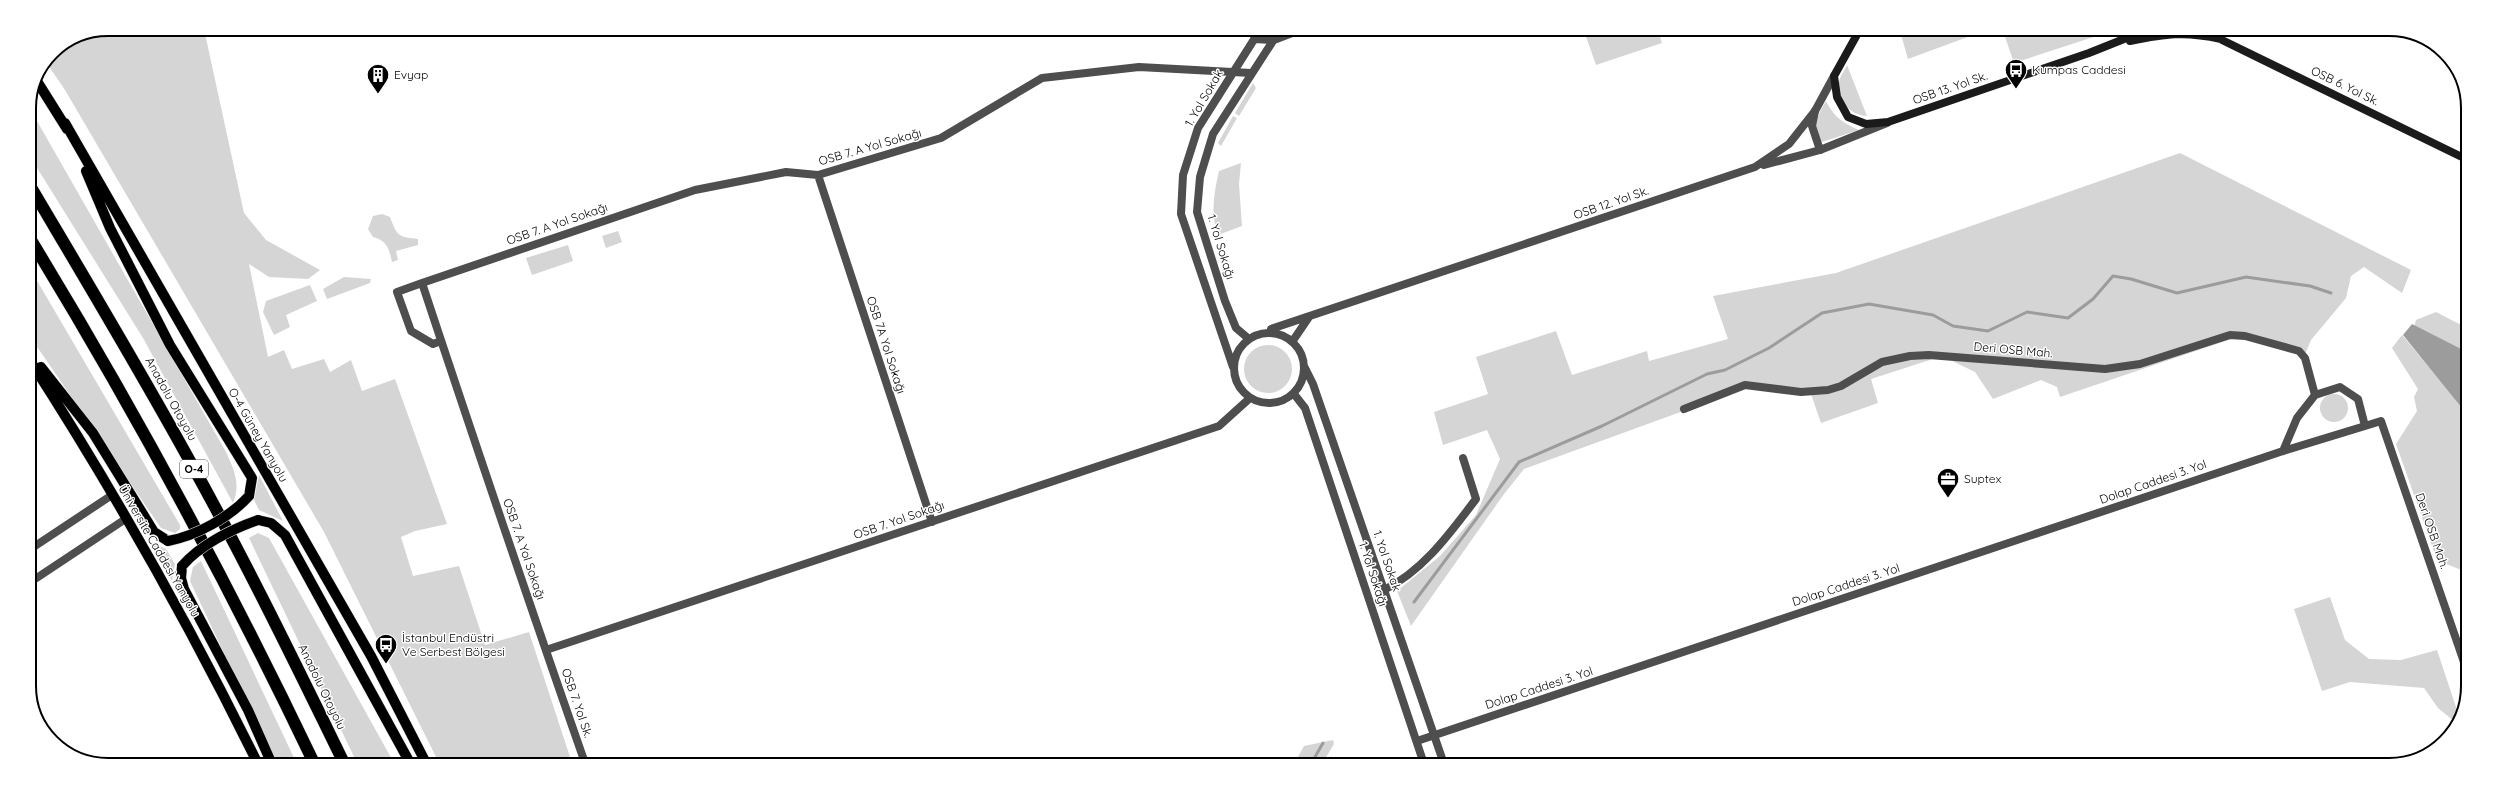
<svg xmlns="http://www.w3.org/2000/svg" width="2497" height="794" viewBox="0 0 2497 794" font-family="Quicksand,sans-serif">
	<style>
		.green { fill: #d5d5d5 }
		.water { fill: #9c9c9c }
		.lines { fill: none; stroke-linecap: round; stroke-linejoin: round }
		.stream { stroke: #9c9c9c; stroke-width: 3 }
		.primary-casing { stroke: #dbdbdb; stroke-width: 11 }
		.motorway-casing { stroke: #dbdbdb; stroke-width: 13 }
		.minor { stroke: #4e4e4e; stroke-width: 8 }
		.tertiary { stroke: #4e4e4e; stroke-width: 8 }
		.secondary { stroke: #1b1b1b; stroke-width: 8 }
		.primary { stroke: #000; stroke-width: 10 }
		.motorway { stroke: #000; stroke-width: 12 }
		.primary-bridge-casing { stroke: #dbdbdb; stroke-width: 11; stroke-linecap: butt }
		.primary-bridge { stroke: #000; stroke-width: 10 }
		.labels { text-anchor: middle; stroke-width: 3; stroke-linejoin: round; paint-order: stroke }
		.shield { fill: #fff; stroke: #4c4c4c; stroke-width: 1 }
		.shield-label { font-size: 11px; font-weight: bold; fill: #000 }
		.poi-label { font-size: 12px; fill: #000; stroke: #fff; text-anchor: start }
		.street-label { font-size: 12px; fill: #000; stroke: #fff }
		.rim { fill: none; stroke: #000; stroke-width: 2 }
	</style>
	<rect width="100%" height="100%" fill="#fff"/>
	<path class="green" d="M108 29H204L244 213 266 240 320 270 308 279 269 277 249 264 268 357 284 350 292 369 324 359 330 372 351 360 362 391 395 379 447 524 415 531 401 537 413 576 459 566 485 645 529 632 572 763H439L324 532 65 90 46 62C61 40 83 34 108 29Z
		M1584 31H1658L1662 43 1596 65Z
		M1900 31H1984L1908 59Z
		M2003 31H2112L2014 63Z
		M1847 65 1867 116C1850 115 1837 100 1839 82 1840 76 1845 70 1847 65Z
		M1253 83 1256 88 1239 116 1235 113Z
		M1826 101C1834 117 1843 123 1859 130L1822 142C1810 130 1818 114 1826 101Z
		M29 107 226 452C234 470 241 484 233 503L143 338 29 155Z
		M1233 116 1237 118 1221 146 1218 143Z
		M2180 153 2411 270 2402 293 2364 267 2351 276 2346 298 2311 340 2303 359 2296 349 2240 336 2060 397 2057 387 2041 380 1993 399 1975 372 1942 356 1871 379 1878 403 1821 423 1811 394 1752 386 1524 469 1504 494 1411 626 1397 591 1440 556 1476 515 1500 459 1487 430 1443 445 1434 412 1488 394 1476 357 1556 331 1572 375 1647 351 1649 361 1728 339 1713 296 1836 273Z
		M1241 163 1239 184 1242 226 1218 235C1210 214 1214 193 1219 171Z
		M382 214 390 217C397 235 397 237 418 239V245L396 251 398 260 392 262C389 248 387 241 373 237L368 229 373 216Z
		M618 231 622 242 606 248 602 236Z
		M568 245 573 261 532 275 526 258Z
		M29 267 180 525V529L175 533 161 528 29 335Z
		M344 277 371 279 370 283 327 299 323 289Z
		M310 285 317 301 286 315 290 327 274 335 263 312 266 301Z
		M2436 312 2467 328V361L2413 330 2416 320Z
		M2402 335 2466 411V572L2437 560 2396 444 2417 411 2414 397 2418 389 2392 348Z
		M1244 369a24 24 0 1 1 48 0a24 24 0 1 1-48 0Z
		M2320 408a14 14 0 1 1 28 0a14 14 0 1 1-28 0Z
		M259 475 283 521 259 510 254 500Z
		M258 533 269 538 394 763H357L249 538Z
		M150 541 166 549 175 564 172 581Z
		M201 561 296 762H275L190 581 193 567Z
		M2330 597 2345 640 2369 659 2401 660 2437 650 2459 716 2455 722 2438 708 2424 688 2350 682 2322 691 2294 609Z
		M1333 740 1334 744 1322 764H1294L1304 746Z"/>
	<path class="water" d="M2412 324 2467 352 2466 413 2403 335Z"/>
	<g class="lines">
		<path class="stream" d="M1414 602 1519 462 1602 426 1707 374 1725 370 1769 348 1822 313 1869 304 1933 315 1953 326 1988 331 2027 312 2068 318 2093 299 2113 276 2131 279 2177 293 2246 277 2310 286 2331 293
			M1311 764 1323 743"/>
		<g class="primary-casing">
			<path id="primary" d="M35 78 67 129
				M65 123 371 656 426 763
				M86 171 110 228 170 345 252 478 249 496
				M29 359C113 489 189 624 257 762
				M41 367 93 433 154 532 168 541
				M258 520 271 523 285 535 410 763
				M182 566 181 578 184 589 248 710 271 762"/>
		</g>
		<g class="motorway-casing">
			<path id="motorway" d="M29 184C84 277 140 370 192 465 246 562 295 663 344 763
				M29 237C133 407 228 583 314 763"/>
		</g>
		<path class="minor" d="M1815 111 1812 126 1820 150
			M818 175 932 522
			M422 283 695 190 786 172 818 175 941 138 1042 78 1139 67 1251 73
			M441 341 433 344 411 331 397 292 422 283C475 443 529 603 585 763
			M1684 409 1745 385 1801 392 1828 390 1841 386 1882 362 1910 356 1929 355 2105 369 2140 364 2230 335 2245 336 2299 351 2305 358 2315 395
			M2365 426 2381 421 2465 665
			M29 550 112 495
			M29 583 127 518
			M1384 590C1424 570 1450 533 1476 499L1463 458
			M546 650 1219 426 1250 398
			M1417 741 2283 451 2365 426 2358 399 2340 387 2315 395 2297 418 2283 451"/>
		<path class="tertiary" d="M1254 39 1274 40 1300 30
			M1764 165 1820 150 1887 123
			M1234 368a35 35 0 1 1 70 0a35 35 0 1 1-70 0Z
			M1270 333 1271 329 1755 167 1789 144 1815 111 1834 76
			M1249 339 1236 328 1225 301 1207 244 1197 212 1200 177 1213 134 1280 30
			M1292 342 1309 317
			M1304 366 1313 384 1444 764
			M1233 367 1181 214 1183 175 1198 128 1260 30
			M1294 394 1305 408 1424 764"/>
		<path class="secondary" d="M1859 31 1834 76 1837 97 1848 117 1866 124 1888 122 2089 53 2144 31
			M2213 32 2222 40 2468 160
			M2130 41C2166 34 2184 31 2221 39"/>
		<use href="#primary" class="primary"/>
		<use href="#motorway" class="motorway"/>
		<g class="primary-bridge-casing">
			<path id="primary-bridge" d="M168 541C196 536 230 517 249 496
				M182 566C200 545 232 529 258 520"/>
		</g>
		<use href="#primary-bridge" class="primary-bridge"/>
	</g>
	<defs>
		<g id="bus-pin" transform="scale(1.15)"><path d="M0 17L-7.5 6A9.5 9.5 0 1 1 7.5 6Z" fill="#000" stroke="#fff"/><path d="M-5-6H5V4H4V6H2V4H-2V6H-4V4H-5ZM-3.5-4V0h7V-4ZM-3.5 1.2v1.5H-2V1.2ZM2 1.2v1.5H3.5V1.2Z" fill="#fff"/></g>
		<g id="building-pin" transform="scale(1.15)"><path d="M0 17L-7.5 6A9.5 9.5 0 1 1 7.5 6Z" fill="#000" stroke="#fff"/><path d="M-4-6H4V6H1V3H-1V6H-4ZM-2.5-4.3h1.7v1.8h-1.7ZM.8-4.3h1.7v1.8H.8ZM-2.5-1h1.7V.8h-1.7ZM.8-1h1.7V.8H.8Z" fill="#fff"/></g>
		<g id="office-pin" transform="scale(1.15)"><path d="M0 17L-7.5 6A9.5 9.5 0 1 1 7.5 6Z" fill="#000" stroke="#fff"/><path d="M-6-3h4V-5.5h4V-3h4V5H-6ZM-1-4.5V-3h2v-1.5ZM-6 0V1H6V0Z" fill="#fff"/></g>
	</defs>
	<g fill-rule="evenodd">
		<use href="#bus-pin" x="2016" y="70"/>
		<use href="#building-pin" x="378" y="75"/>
		<use href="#office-pin" x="1948" y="479"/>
		<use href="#bus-pin" x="386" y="645"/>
	</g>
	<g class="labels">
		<rect class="shield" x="180" y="460" width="28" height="18" rx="3"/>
		<g class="shield-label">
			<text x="194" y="473">O-4</text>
		</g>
		<g class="poi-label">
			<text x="2032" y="74">Kumpas Caddesi</text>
			<text x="394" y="79">Evyap</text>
			<text x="1964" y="483">Suptex</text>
			<text x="402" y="642">İstanbul Endüstri<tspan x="402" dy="14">Ve Serbest Bölgesi</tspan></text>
		</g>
		<g class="street-label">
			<text transform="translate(2345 86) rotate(26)" y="4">OSB 6. Yol Sk.</text>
			<text transform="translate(1950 88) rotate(-19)" y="4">OSB 13. Yol Sk.</text>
			<text transform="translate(1204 98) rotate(-60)" y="4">1. Yol Sokak</text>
			<text transform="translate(870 147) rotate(-16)" y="4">OSB 7. A Yol Sokağı</text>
			<text transform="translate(1611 203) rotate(-19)" y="4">OSB 12. Yol Sk.</text>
			<text transform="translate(557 224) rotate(-19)" y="4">OSB 7. A Yol Sokağı</text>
			<text transform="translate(1221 247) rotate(73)" y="4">1. Yol Sokağı</text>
			<text transform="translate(886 345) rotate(72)" y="4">OSB 7A Yol Sokağı</text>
			<text transform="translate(2013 350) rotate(5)" y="4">Deri OSB Mah.</text>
			<text transform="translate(171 399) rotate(61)" y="4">Anadolu Otoyolu</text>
			<text transform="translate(258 435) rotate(60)" y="4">O-4 Güney Yanyolu</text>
			<text transform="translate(2153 482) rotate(-19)" y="4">Dolap Caddesi 3. Yol</text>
			<text transform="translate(899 520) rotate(-19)" y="4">OSB 7. Yol Sokağı</text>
			<text transform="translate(2432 531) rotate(71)" y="4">Deri OSB Mah.</text>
			<text transform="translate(524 549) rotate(71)" y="4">OSB 7. A Yol Sokağı</text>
			<text transform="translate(159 551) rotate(60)" y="4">Üniversite Caddesi Yanyolu</text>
			<text transform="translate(1387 561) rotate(71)" y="4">1. Yol Sokak</text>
			<text transform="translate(1373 574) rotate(72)" y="4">1. Yol Sokağı</text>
			<text transform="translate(1846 585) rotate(-18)" y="4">Dolap Caddesi 3. Yol</text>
			<text transform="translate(322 687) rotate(64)" y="4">Anadolu Otoyolu</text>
			<text transform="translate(1539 688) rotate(-18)" y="4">Dolap Caddesi 3. Yol</text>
			<text transform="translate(577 703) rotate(71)" y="4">OSB 7. Yol Sk.</text>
		</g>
	</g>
	<path d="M0 0H2497V794H0ZM108 36H2389A72 72 0 0 1 2461 108V686A72 72 0 0 1 2389 758H108A72 72 0 0 1 36 686V108A72 72 0 0 1 108 36Z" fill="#fff" fill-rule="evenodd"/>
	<path class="rim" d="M108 36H2389A72 72 0 0 1 2461 108V686A72 72 0 0 1 2389 758H108A72 72 0 0 1 36 686V108A72 72 0 0 1 108 36Z"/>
</svg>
